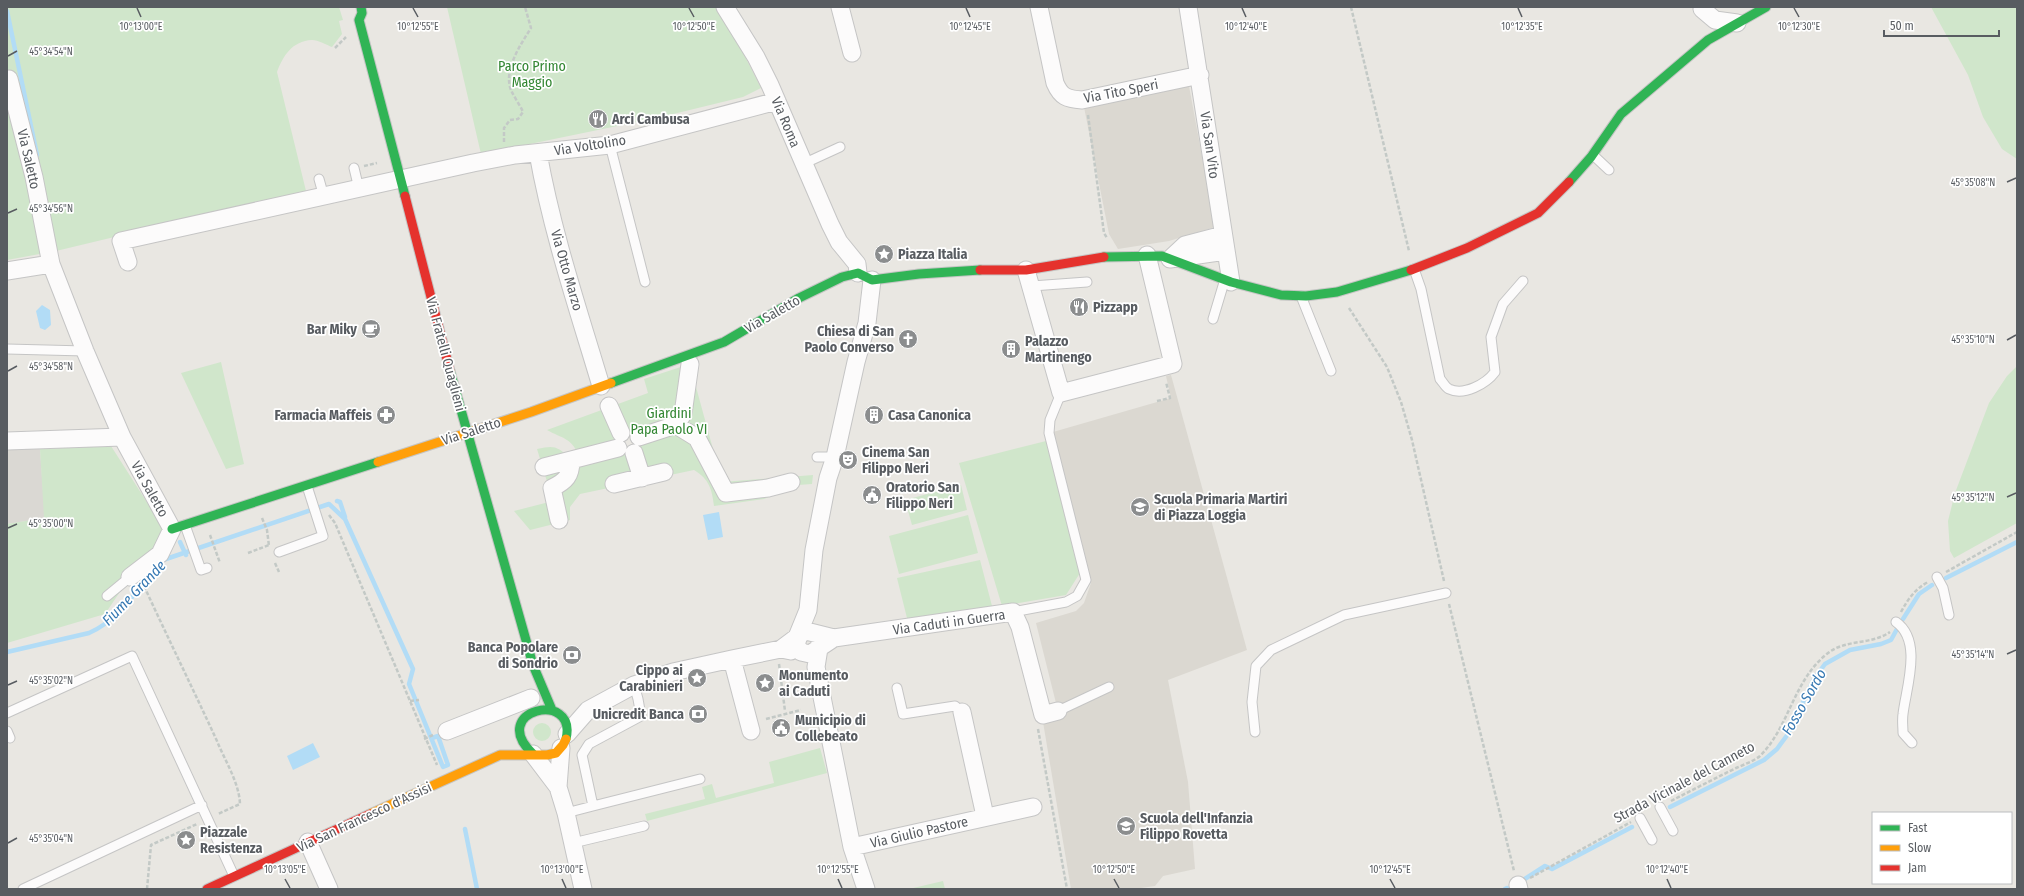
<svg xmlns="http://www.w3.org/2000/svg" width="2024" height="896" viewBox="0 0 2024 896" font-family="'Fira Sans Condensed',sans-serif">
	<style>
		.industrial { fill: #dad8d3 }
		.education { fill: #dbd8d1 }
		.green { fill: #d0e6cb; fill-rule: evenodd }
		.water { fill: #b2dcf6 }
		.lines { fill: none; stroke-linecap: round; stroke-linejoin: round }
		.stream { stroke: #b2dcf6; stroke-width: 4.5 }
		.lane-casing { stroke: #c5c5c5; stroke-width: 11 }
		.street-casing { stroke: #c5c5c5; stroke-width: 19 }
		.fast-casing { stroke: #c5c5c4; stroke-width: 11 }
		.slow-casing { stroke: #c5c5c4; stroke-width: 11 }
		.jam-casing { stroke: #c5c5c4; stroke-width: 11 }
		.path { stroke: #c3c9c6; stroke-width: 2.5; stroke-dasharray: 4 2; stroke-linecap: butt }
		.lane { stroke: #fcfbfb; stroke-width: 9 }
		.street { stroke: #fcfbfb; stroke-width: 17 }
		.fast { stroke: #30b455; stroke-width: 9 }
		.slow { stroke: #ff9f0a; stroke-width: 9 }
		.jam { stroke: #e5322d; stroke-width: 9 }
		.ticks { fill: none; stroke: #585c61; stroke-width: 1.5 }
		.labels { text-anchor: middle; stroke-width: 3.5; stroke-linejoin: round; paint-order: stroke }
		.park-label { font-size: 14px; fill: #328632; stroke: #fff }
		.street-label { font-size: 14px; fill: #585c61; stroke: #fff }
		.poi-label { font-size: 14px; font-weight: bold; fill: #585c61; stroke: #fff; text-anchor: start }
		.water-label { font-size: 15px; font-style: italic; fill: #3779b3; stroke: #fff }
		.ticks-label { font-size: 10px; text-anchor: middle; fill: #585c61; stroke: #fff; stroke-width: 3.5; stroke-linejoin: round; paint-order: stroke }
	</style>
	<rect width="100%" height="100%" fill="#e9e7e2"/>
	<path class="industrial" d="M7 449H40L45 518 7 524Z"/>
	<path class="education" d="M1189 86 1215 227 1169 241 1118 249 1109 234 1084 107Z
		M1171 375 1247 650 1168 680 1188 782 1195 869 1163 876 1155 886 1134 889H1071L1043 722 1058 711 1036 623 1076 611 1084 603 1091 583 1053 432 1171 398 1166 376Z"/>
	<path class="green" d="M7 7H339L343 20 339 21 342 34 332 47C327 45 318 40 312 40 292 41 283 56 277 72L306 191 56 251 7 260Z
		M447 7H720L761 88 743 97 661 117 481 154Z
		M1931 7H2017V159L2002 149 1983 117 1968 75Z
		M221 362 244 464 226 469 181 373Z
		M687 365 693 376 722 482 813 475 812 484 798 485 764 499 714 506C712 489 709 479 694 470L580 494 570 507V520L530 530 514 511 553 501 537 449C554 445 557 446 570 458L579 455C570 437 563 439 547 430L648 393 644 379ZM627 431 634 432 640 444 639 448 627 454 623 453 621 433Z
		M2017 366V523L1954 558 1950 551 1948 521 1955 493 1989 403 2007 376Z
		M1046 441 1080 573 1066 595 1002 606 959 463Z
		M111 446 166 532 130 577 105 614 7 643V524L44 518 40 449Z
		M961 485 967 510 912 525 905 500Z
		M968 515 978 553 899 574 889 536Z
		M980 560 992 606 908 622 897 578Z
		M533 732a9 9 0 1 1 18 0a9 9 0 1 1-18 0Z
		M820 748 827 773 647 821 645 814 705 799 702 787 712 784 716 798 774 783 769 762Z
		M943 881 945 889H909Z"/>
	<path class="water" d="M42 305 50 310 51 325 45 330 40 328 36 311Z
		M719 512 723 537 708 540 703 515Z
		M313 743 320 757 293 770 287 756Z"/>
	<g class="lines">
		<path class="stream" d="M7 11 37 155
			M337 501 340 502 345 517
			M180 542 186 555
			M163 560 329 504 345 519 413 669 409 684 443 767 448 765 438 736 432 738
			M1946 578 2017 542
			M1903 619 1919 594 1932 585
			M7 652 89 633C118 621 138 588 158 565
			M1670 807 1764 760 1777 749 1788 734 1814 679 1825 664 1850 650 1881 644 1891 640 1897 629
			M465 829 477 889
			M1523 880 1545 866 1552 869 1632 827
			M1505 889 1507 888"/>
		<g class="lane-casing">
			<path id="lane" d="M610 145 645 282
				M1593 155 1609 170
				M803 164 840 147
				M354 168 359 189
				M319 179 324 197
				M1414 269 1421 289 1440 379C1443 382 1445 387 1449 389 1464 396 1486 384 1495 372L1491 337 1503 304 1523 281
				M1032 286 1087 282
				M1301 296 1331 371
				M1213 319 1225 279
				M7 349 85 351
				M817 457H835
				M185 525 201 570 207 568
				M279 552 323 536 307 486
				M1937 577 1943 588 1949 615
				M107 596 130 577
				M1013 612 1066 602 1077 596 1086 580 1049 433 1050 420 1061 393
				M1896 622C1923 641 1906 688 1903 714 1902 720 1903 727 1903 733L1912 743
				M897 688 903 714 955 706 962 712
				M1058 711 1109 687
				M7 713 132 656 234 876
				M7 731 10 738
				M1255 732 1252 702 1256 666 1271 650 1344 615 1446 593
				M593 806 700 779
				M1660 807 1673 831
				M566 813 593 806 582 755 589 744 641 716 638 699 634 685
				M1640 818 1652 840
				M573 843 644 826
				M23 889 202 805"/>
		</g>
		<g class="street-casing">
			<path id="street" d="M725 7 756 57 770 85 830 224 839 242 857 264 858 273
				M840 7 852 53
				M1039 7 1055 83C1061 97 1067 99 1082 100L1200 75
				M1188 7 1231 282
				M1702 9 1715 20 1737 23
				M9 79 34 177 51 264 85 351 122 437 172 529 160 554 130 577
				M538 153C552 232 578 309 601 386
				M1170 259 1185 245 1223 235
				M1170 259 1226 251
				M128 262 121 241 473 163 515 155 610 145 777 101
				M1026 270 1061 393 1173 364 1147 255
				M7 271 51 264
				M609 406 621 433
				M676 425 683 414 690 364
				M639 437 676 425 697 438 726 493 768 488 791 482
				M7 441 122 437
				M634 453 642 478
				M544 467 618 448
				M614 484 664 472
				M559 520 552 488C566 481 571 476 571 460
				M834 638 810 654 801 652 796 645 799 635 806 631 834 638 1013 612 1020 627 1043 715 1058 711
				M820 642 816 667 852 847 866 889
				M781 649 797 637 808 610 814 550 828 478 835 457 856 362 867 323 872 280
				M732 659 751 731
				M962 712 985 816
				M447 731 531 698
				M567 734 588 710 634 685 673 672 732 659 781 649 791 651
				M533 754 558 787 566 813 583 889
				M558 787 561 748
				M308 842 329 889
				M852 847 1033 807
				M1518 885 1519 889"/>
		</g>
		<g class="fast-casing">
			<path id="fast" d="M361 7 362 13 359 20 405 196
				M1569 182 1591 157 1621 114 1708 40 1766 7
				M1104 257 1162 256 1231 282 1281 295 1306 296 1337 292 1411 270
				M450 371 533 665 552 710
				M611 383 724 342 799 298 842 277 858 273 872 280 919 274 980 270
				M172 529 378 462
				M533 754C486 710 578 689 566 739"/>
		</g>
		<g class="slow-casing">
			<path id="slow" d="M378 462 531 412 611 383
				M370 814 500 755H547L556 753 563 745 566 739"/>
		</g>
		<g class="jam-casing">
			<path id="jam" d="M405 196 450 371
				M980 270H1026L1104 257
				M1411 270 1467 248 1538 213 1569 182
				M207 889 370 814"/>
		</g>
		<path class="path" d="M1351 7 1409 251
			M335 48 346 37
			M1088 115 1104 233 1107 238
			M504 142V128L510 120 518 119 523 112C520 105 514 97 511 90 503 70 521 44 531 28L525 7
			M364 166 377 163
			M1349 308 1387 367 1401 402 1412 440 1444 581
			M1157 401 1170 398 1166 382
			M329 515 335 523 437 765
			M262 518 267 530 269 546
			M210 535 220 563
			M248 553 269 545
			M275 563 279 572
			M1946 572 2017 532
			M144 586C168 638 193 689 217 741 225 761 239 782 240 804L218 814
			M1449 604 1514 871
			M1901 612C1908 599 1915 589 1928 582
			M779 664 785 711
			M410 701 419 700
			M766 719 801 710
			M1038 729 1067 889
			M424 739 433 735
			M1671 801C1692 790 1714 779 1736 768 1743 765 1754 761 1760 756 1790 726 1793 680 1828 653 1846 639 1871 645 1890 632
			M1530 878 1631 822
			M147 889 151 845 197 824"/>
		<use href="#lane" class="lane"/>
		<use href="#street" class="street"/>
		<use href="#fast" class="fast"/>
		<use href="#slow" class="slow"/>
		<use href="#jam" class="jam"/>
	</g>
	<path class="ticks" d="M137 8 141 17M413 8 418 17M689 8 694 17M966 8 970 17M1242 8 1246 17M1518 8 1522 17M1794 8 1799 17M8 56 17 51M2007 182 2016 178M8 213 17 209M2007 340 2016 335M8 371 17 366M2007 497 2016 493M8 528 17 524M2007 654 2016 650M8 685 17 681M8 843 17 838M285 879 290 888M562 879 566 888M838 879 842 888M1114 879 1119 888M1390 879 1395 888M1667 879 1671 888"/>
	<defs>
		<g id="restaurant-disc" transform="scale(1)"><circle r="9.5" fill="#8b8d8e" stroke="#fff"/><path d="M-5-6h1v4h1v-4h1v4h1v-4h1v5L-1.5 .5V6h-2V.5L-5-1ZM5-6V6H3V1.5H1.5Q1.5-4 5-6Z" fill="#fff"/></g>
		<g id="sight-disc" transform="scale(1)"><circle r="9.5" fill="#8b8d8e" stroke="#fff"/><path d="M0-6L1.8-2.2L6-1.7L2.9 1.2L3.7 5.4L0 3.3L-3.7 5.4L-2.9 1.2L-6-1.7L-1.8-2.2Z" fill="#fff"/></g>
		<g id="cafe-disc" transform="scale(1)"><circle r="9.5" fill="#8b8d8e" stroke="#fff"/><path d="M-5.5-4.5H6V0H3Q3 3.5 0 3.5H-2.5Q-5.5 3.5-5.5 0ZM3-3.2v2h1.7v-2ZM-6 4.5H4V6H-6Z" fill="#fff"/></g>
		<g id="church-disc" transform="scale(1)"><circle r="9.5" fill="#8b8d8e" stroke="#fff"/><path d="M-1.2-6h2.4v3.5h3.3v2.4h-3.3V6h-2.4V-.1h-3.3v-2.4h3.3Z" fill="#fff"/></g>
		<g id="building-disc" transform="scale(1)"><circle r="9.5" fill="#8b8d8e" stroke="#fff"/><path d="M-4-6H4V6H1V3H-1V6H-4ZM-2.5-4.3h1.7v1.8h-1.7ZM.8-4.3h1.7v1.8H.8ZM-2.5-1h1.7V.8h-1.7ZM.8-1h1.7V.8H.8Z" fill="#fff"/></g>
		<g id="pharmacy-disc" transform="scale(1)"><circle r="9.5" fill="#8b8d8e" stroke="#fff"/><path d="M-2-6h4v4h4v4h-4v4h-4v-4h-4v-4h4Z" fill="#fff"/></g>
		<g id="theatre-disc" transform="scale(1)"><circle r="9.5" fill="#8b8d8e" stroke="#fff"/><path d="M-5-5.5Q0-4 5-5.5V0Q5 5 0 6Q-5 5-5 0ZM-3.3-2.5H-1v1.5H-3.3ZM1-2.5H3.3v1.5H1ZM-2.8 1Q0 5.5 2.8 1Z" fill="#fff"/></g>
		<g id="civic-disc" transform="scale(1)"><circle r="9.5" fill="#8b8d8e" stroke="#fff"/><path d="M-.6-6.5H3V-4.5H.6V-3L4-1V1h2V6H-6V1h2V-1L-.6-3ZM-1.2 2.5V6h2.4V2.5Z" fill="#fff"/></g>
		<g id="school-disc" transform="scale(1)"><circle r="9.5" fill="#8b8d8e" stroke="#fff"/><path d="M0-5L7-2L0 1L-7-2ZM-4 1L0 2.5L4 1V4Q0 6-4 4Z" fill="#fff"/></g>
		<g id="bank-disc" transform="scale(1)"><circle r="9.5" fill="#8b8d8e" stroke="#fff"/><path d="M-6-4H6V4H-6ZM0-2.3a2.3 2.3 0 1 0 0 4.6a2.3 2.3 0 1 0 0-4.6Z" fill="#fff"/></g>
	</defs>
	<g fill-rule="evenodd">
		<use href="#restaurant-disc" x="598" y="119"/>
		<use href="#sight-disc" x="884" y="254"/>
		<use href="#restaurant-disc" x="1079" y="307"/>
		<use href="#cafe-disc" x="371" y="329"/>
		<use href="#church-disc" x="908" y="339"/>
		<use href="#building-disc" x="1011" y="349"/>
		<use href="#pharmacy-disc" x="386" y="415"/>
		<use href="#building-disc" x="874" y="415"/>
		<use href="#theatre-disc" x="848" y="460"/>
		<use href="#civic-disc" x="872" y="495"/>
		<use href="#school-disc" x="1140" y="507"/>
		<use href="#bank-disc" x="572" y="655"/>
		<use href="#sight-disc" x="697" y="678"/>
		<use href="#sight-disc" x="765" y="683"/>
		<use href="#bank-disc" x="698" y="714"/>
		<use href="#civic-disc" x="781" y="728"/>
		<use href="#school-disc" x="1126" y="826"/>
		<use href="#sight-disc" x="186" y="840"/>
	</g>
	<g class="labels">
		<g class="park-label">
			<text x="532" y="71">Parco Primo<tspan x="532" dy="16">Maggio</tspan></text>
			<text x="669" y="418">Giardini<tspan x="669" dy="16">Papa Paolo VI</tspan></text>
		</g>
		<g class="street-label">
			<text transform="translate(1121 91) rotate(-11)" y="5">Via Tito Speri</text>
			<text transform="translate(786 122) rotate(67)" y="5">Via Roma</text>
			<text transform="translate(590 145) rotate(-9)" y="5">Via Voltolino</text>
			<text transform="translate(1210 145) rotate(82)" y="5">Via San Vito</text>
			<text transform="translate(29 159) rotate(77)" y="5">Via Saletto</text>
			<text transform="translate(567 270) rotate(74)" y="5">Via Otto Marzo</text>
			<text transform="translate(772 314) rotate(-30)" y="5">Via Saletto</text>
			<text transform="translate(446 354) rotate(75)" y="5">Via Fratelli Quaglieni</text>
			<text transform="translate(471 431) rotate(-18)" y="5">Via Saletto</text>
			<text transform="translate(150 489) rotate(61)" y="5">Via Saletto</text>
			<text transform="translate(949 622) rotate(-8)" y="5">Via Caduti in Guerra</text>
			<text transform="translate(1684 782) rotate(-28)" y="5">Strada Vicinale del Canneto</text>
			<text transform="translate(364 817) rotate(-25)" y="5">Via San Francesco d'Assisi</text>
			<text transform="translate(919 832) rotate(-13)" y="5">Via Giulio Pastore</text>
		</g>
		<g class="poi-label">
			<text x="612" y="124">Arci Cambusa</text>
			<text x="898" y="259">Piazza Italia</text>
			<text x="1093" y="312">Pizzapp</text>
			<text x="357" y="334" text-anchor="end">Bar Miky</text>
			<text x="894" y="336" text-anchor="end">Chiesa di San<tspan x="894" dy="16">Paolo Converso</tspan></text>
			<text x="1025" y="346">Palazzo<tspan x="1025" dy="16">Martinengo</tspan></text>
			<text x="372" y="420" text-anchor="end">Farmacia Maffeis</text>
			<text x="888" y="420">Casa Canonica</text>
			<text x="862" y="457">Cinema San<tspan x="862" dy="16">Filippo Neri</tspan></text>
			<text x="886" y="492">Oratorio San<tspan x="886" dy="16">Filippo Neri</tspan></text>
			<text x="1154" y="504">Scuola Primaria Martiri<tspan x="1154" dy="16">di Piazza Loggia</tspan></text>
			<text x="558" y="652" text-anchor="end">Banca Popolare<tspan x="558" dy="16">di Sondrio</tspan></text>
			<text x="683" y="675" text-anchor="end">Cippo ai<tspan x="683" dy="16">Carabinieri</tspan></text>
			<text x="779" y="680">Monumento<tspan x="779" dy="16">ai Caduti</tspan></text>
			<text x="684" y="719" text-anchor="end">Unicredit Banca</text>
			<text x="795" y="725">Municipio di<tspan x="795" dy="16">Collebeato</tspan></text>
			<text x="1140" y="823">Scuola dell'Infanzia<tspan x="1140" dy="16">Filippo Rovetta</tspan></text>
			<text x="200" y="837">Piazzale<tspan x="200" dy="16">Resistenza</tspan></text>
		</g>
		<g class="water-label">
			<text transform="translate(134 593) rotate(-46)" y="5">Fiume Grande</text>
			<text transform="translate(1804 702) rotate(-60)" y="5">Fosso Sordo</text>
		</g>
	</g>
	<g class="ticks-label">
		<text x="1246" y="30">10°12'40"E</text>
		<text x="1799" y="30">10°12'30"E</text>
		<text x="141" y="30">10°13'00"E</text>
		<text x="418" y="30">10°12'55"E</text>
		<text x="694" y="30">10°12'50"E</text>
		<text x="970" y="30">10°12'45"E</text>
		<text x="1522" y="30">10°12'35"E</text>
		<text x="51" y="55">45°34'54"N</text>
		<text x="1973" y="186">45°35'08"N</text>
		<text x="51" y="212">45°34'56"N</text>
		<text x="1973" y="343">45°35'10"N</text>
		<text x="51" y="370">45°34'58"N</text>
		<text x="1973" y="501">45°35'12"N</text>
		<text x="51" y="527">45°35'00"N</text>
		<text x="1973" y="658">45°35'14"N</text>
		<text x="51" y="684">45°35'02"N</text>
		<text x="51" y="842">45°35'04"N</text>
		<text x="285" y="873">10°13'05"E</text>
		<text x="562" y="873">10°13'00"E</text>
		<text x="838" y="873">10°12'55"E</text>
		<text x="1114" y="873">10°12'50"E</text>
		<text x="1390" y="873">10°12'45"E</text>
		<text x="1667" y="873">10°12'40"E</text>
	</g>
	<rect width="2024" height="896" fill="none" stroke="#585c61" stroke-width="16"/>
	<rect x="1872" y="812" width="140" height="72" fill="#ffffff" stroke="#bcbec0"/>
	<rect x="1880" y="825" width="20" height="6" fill="#30b455" stroke="#bcbec0"/>
	<text x="1908" y="832" font-size="12" fill="#585c61">Fast</text>
	<rect x="1880" y="845" width="20" height="6" fill="#ff9f0a" stroke="#bcbec0"/>
	<text x="1908" y="852" font-size="12" fill="#585c61">Slow</text>
	<rect x="1880" y="865" width="20" height="6" fill="#e5322d" stroke="#bcbec0"/>
	<text x="1908" y="872" font-size="12" fill="#585c61">Jam</text>
	<path d="M1884 30v6h115v-6" fill="none" stroke="#585c61" stroke-width="2"/>
	<text x="1890" y="30" font-size="12" fill="#585c61" stroke="#ffffff" stroke-width="3" paint-order="stroke">50 m</text>
</svg>
